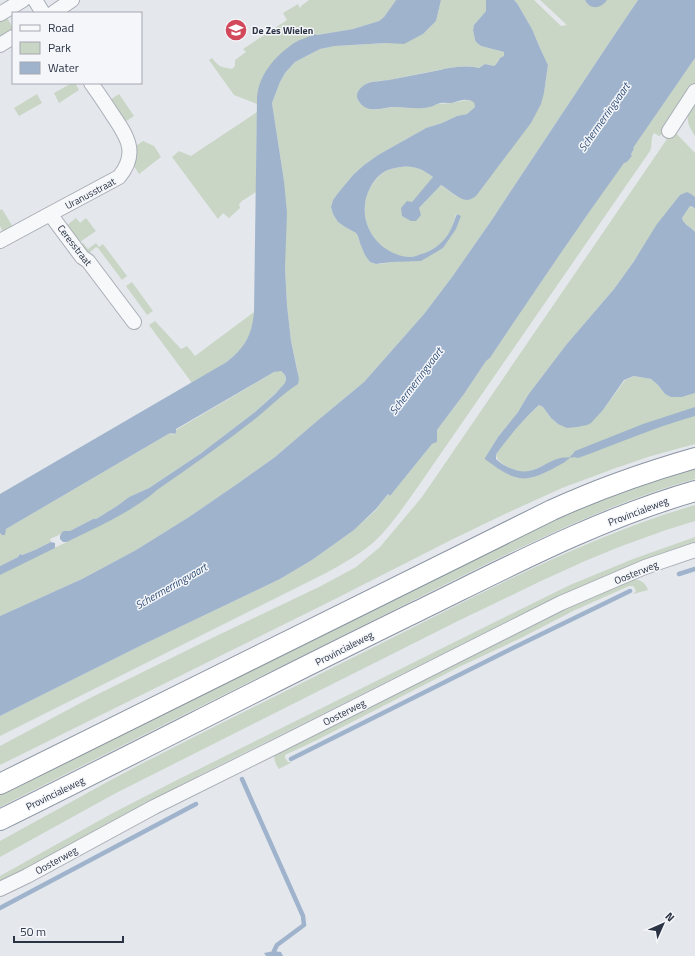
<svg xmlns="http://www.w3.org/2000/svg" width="695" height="956" viewBox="0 0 695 956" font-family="'Titillium Web',sans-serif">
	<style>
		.green { fill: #c9d6c5 }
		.water { fill: #9fb4cc }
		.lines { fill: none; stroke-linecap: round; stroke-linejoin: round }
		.stream { stroke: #9fb4cc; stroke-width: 4.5 }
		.minor-casing { stroke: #a9aeb7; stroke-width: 16 }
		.highway-casing { stroke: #8b94a3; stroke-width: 22 }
		.minor { stroke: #f7f8fa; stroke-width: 14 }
		.highway { stroke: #fff; stroke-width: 20 }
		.labels { text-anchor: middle; stroke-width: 3; stroke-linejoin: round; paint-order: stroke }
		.poi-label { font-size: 10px; font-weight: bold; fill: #2b3445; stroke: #f4f6f9; text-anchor: start }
		.street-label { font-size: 10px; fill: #2b3445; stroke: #f4f6f9 }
		.water-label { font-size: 11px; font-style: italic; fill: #34527a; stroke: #f4f6f9 }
	</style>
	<rect width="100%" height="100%" fill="#e4e7ec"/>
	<path class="green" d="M309 0H396L384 17 379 21 353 29 317 35 315 34 311 36 257 99V104L234 95 209 60 212 58C219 67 221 67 232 69L235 66V60L246 52 243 49 287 20 283 13 298 4 300 8 301 7V6Z
		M441 0H486V11L474 25 473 30 475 40 477 43 481 46 504 52V57C499 58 497 60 497 64L494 66 485 64 479 68C466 64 452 68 439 70 423 73 406 76 390 80 381 81 371 80 363 86 357 90 357 96 359 102L374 110 395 107 418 108 429 107 437 104 452 103 467 100 473 101 475 104V107L467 114 457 116 442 123 426 128 378 155 364 165 353 175 338 193 333 200 331 207 333 214 338 222 345 227 356 233 358 236 360 243 370 262 376 264H381L392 262 401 261 443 248 461 216 456 214C454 220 453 226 450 232 445 241 435 249 425 253 420 254 415 257 410 257 405 257 400 256 395 254 369 244 356 211 371 186 376 179 382 171 391 169 408 164 420 166 434 178L412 202 419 208 441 185C450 191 460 202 471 199L544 93 548 65 540 48 532 29 517 3 514 0H534L561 26 567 25 540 0H585L586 2 606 1 607 0H638L611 40 491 221 452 277 424 314 364 382 317 421 275 457 237 484 189 517 136 550 82 579 0 616V573L67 542 106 520 247 423 298 373 291 341 287 305 285 268 284 181 272 103 280 82 285 73 295 62 320 49 335 46 386 43H404L423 34 436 21Z
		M6 16 13 28V32L0 39V19Z
		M695 58V84L669 125 661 135 659 136 654 133C650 139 653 144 650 151L417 488C404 506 391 526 375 541 360 554 343 564 326 573L0 736V716L140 646 280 579 312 560 354 530 376 510 388 494 390 496 432 444 437 442V430L464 394 486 361 490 358C534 292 578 227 624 162H627L632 156 631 154 634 149H632Z
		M72 83H75L79 90 59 103 54 93Z
		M37 94 42 103 19 116 14 108Z
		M119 94 134 116 125 122 110 100Z
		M695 96V136C693 133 690 128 689 125 685 114 691 105 695 96Z
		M257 112 256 192 242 201 239 204 240 208 229 218 223 213 218 219 172 157 179 151 191 156Z
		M673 130 695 153V197L691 194 680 195 614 289 566 345 528 395 518 412 498 437 485 459 506 473 518 478 566 458H560L531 471C528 472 525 472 521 472 514 471 497 463 496 455 504 439 526 418 539 405L543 407 551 418 558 424 603 410 625 380 635 376 651 379 658 385 665 394 682 397 695 393V444L651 456 613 469 562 488 507 513 451 540 335 599 0 765V746L90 698 206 641 321 586 356 567 380 547 422 497 652 161Z
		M143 141 154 146 161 157 139 174 134 166 136 155V146Z
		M690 206 695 209V232C691 227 683 224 682 218Z
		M2 209 13 227 3 232 0 226V210Z
		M76 218 80 223 86 218 96 231 80 242 67 225Z
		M83 243 88 249 96 243 99 247 103 244 127 276 122 280 98 248 96 247 88 254 80 245Z
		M132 282 153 311 147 315 126 286Z
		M254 312C254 316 254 321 253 325 245 356 217 368 192 383L149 325 155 321 181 349 187 346 195 356Z
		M276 371H281L285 375 286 382 283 386 255 412 200 454 149 488 129 497 117 506 96 519H93L70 531 62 532 61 534 50 539 51 542 35 550 22 555 20 554 18 557 0 566V533L3 535 6 529 170 433 174 435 176 431V430Z
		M695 466V479C629 497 567 526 505 555 468 573 431 591 394 610 263 675 131 741 0 807V794L193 695 542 522 628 487Z
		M695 505V521L666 530 619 547 585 561 541 581 458 621 116 793 0 857V841C48 815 95 788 143 763 220 723 298 685 376 646 480 594 583 538 695 505Z
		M695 537V544L591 582 518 616 198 776 118 818 0 883V876L111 814 177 780 507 616 570 585 633 559Z
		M632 579C641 580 645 582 648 590L633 594 636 591 634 587 633 586H629L573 611 521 638 459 667 315 741 287 754 285 755V758L288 762H292L279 769C276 764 273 760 275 753L589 596Z"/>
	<path class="water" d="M396 0H441L436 21 423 34 404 44 386 43 335 46 320 49 295 62 285 73 280 82 272 103 284 181 287 213 285 268 287 305 291 341 299 379 298 384C282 394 269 408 255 419 223 444 190 467 157 490 132 512 97 527 67 542H63L60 539V536L62 532 64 531H70L93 519H96L117 506 129 497 149 488 200 454 255 412 275 394 285 383 286 379 285 375 281 371 274 372 176 429V432L175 434 170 433 6 529 5 535H2L0 533V494L225 363C244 349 252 336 254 312L257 99C258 75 275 56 294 43 301 39 308 37 315 34L317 35 353 29 379 21 384 17Z
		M486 0H514L517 3 532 29 540 48 548 65 544 93 541 104 531 123 476 196C473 198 470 200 467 200 459 200 448 189 441 185L419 208 421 215 416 221H411L402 216 401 208 407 201 412 202 433 177C419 166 408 164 391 169 382 171 375 179 371 186 356 212 369 244 396 254 400 256 406 257 410 257 415 257 420 254 425 253 435 249 445 241 450 231 453 226 454 220 457 214L461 216 456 229 443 248 421 261 392 262 376 264 370 262 365 255 360 243 358 236 356 233 345 227 338 222 333 214 331 207 333 200 338 193 353 175 364 165 378 155 426 128 442 123 457 116 467 114 475 107C475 102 472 100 467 100 462 99 457 102 452 103 447 103 442 102 437 104 434 105 432 107 429 107 418 110 406 107 395 107 384 107 370 114 361 104 359 102 357 99 357 96 357 90 363 85 368 83 375 81 382 81 389 80 406 77 423 73 440 70 453 67 466 65 479 68L485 64 494 66C499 63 497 58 504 56V52L481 46 477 43 475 40 473 30 474 25 486 11Z
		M585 0H607C601 9 590 10 585 0Z
		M638 0H695V58L633 148 634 149 631 154 632 156 627 162 624 163C578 227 534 292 490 358L486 361 464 394 437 430V442L432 444 390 496 388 494 376 509 354 530 312 560 280 579 140 646 0 716V616L82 579 136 550 189 517 237 484 275 457 317 421 364 382 424 314 452 277 491 221 611 40Z
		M687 192 691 194 695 197V209L693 207 690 206 682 218C683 224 691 227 695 232V393L682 397H671L665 394 658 385 651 379 634 376 624 380 603 410 591 423 587 425 577 427 567 428 558 424 551 418 543 407 539 405C523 420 509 436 497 453L496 455V459C500 463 505 466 510 468 532 478 540 464 560 458 564 457 566 458 569 457L570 458 567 460 565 462C552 469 533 481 519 478 507 476 496 467 486 460L485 459V458L498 437 518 412 528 395 566 345 614 289 634 261 657 224 680 195Z
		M695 407V416C655 427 617 444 578 458L574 457 571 458 570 456 572 455 575 451 643 424Z
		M51 542 55 543V548L0 575V566L18 557 20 554 22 555 35 550Z
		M274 951 281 952 283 956H266L264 953Z"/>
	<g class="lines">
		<path class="stream" d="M679 574 695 569
			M291 759 515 647 630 591
			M242 779 303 916 304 925 277 945 274 951
			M0 908 196 804"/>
		<g class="minor-casing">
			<path id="minor" d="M35 0 43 13
				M53 13 72 0
				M0 14 23 0
				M0 45 13 37
				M669 131 695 91
				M50 214 119 177C139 153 127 136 112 114 105 103 98 93 91 83
				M0 241 50 214 82 257 88 261 134 322
				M0 889 27 876 154 807 275 747 561 603 645 567 695 550"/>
		</g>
		<g class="highway-casing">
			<path id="highway" d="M0 784 552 510C598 489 646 472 695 458
				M0 820C140 751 278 679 418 611 508 567 598 519 695 491"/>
		</g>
		<use href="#minor" class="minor"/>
		<use href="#highway" class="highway"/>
	</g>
	<defs>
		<g id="school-disc" transform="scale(1.15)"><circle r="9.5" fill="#d1495b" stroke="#f4f6f9"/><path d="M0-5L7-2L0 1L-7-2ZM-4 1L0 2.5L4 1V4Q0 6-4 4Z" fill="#fff"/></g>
	</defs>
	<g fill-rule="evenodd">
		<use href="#school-disc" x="236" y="30"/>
	</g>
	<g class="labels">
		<g class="poi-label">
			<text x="252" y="34">De Zes Wielen</text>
		</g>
		<g class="street-label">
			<text transform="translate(90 193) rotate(-28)" y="4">Uranusstraat</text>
			<text transform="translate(75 245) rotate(52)" y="4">Ceresstraat</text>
			<text transform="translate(638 511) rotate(-21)" y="4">Provincialeweg</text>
			<text transform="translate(636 572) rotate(-22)" y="4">Oosterweg</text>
			<text transform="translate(344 648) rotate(-27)" y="4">Provincialeweg</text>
			<text transform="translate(344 712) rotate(-27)" y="4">Oosterweg</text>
			<text transform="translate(55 793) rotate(-26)" y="4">Provincialeweg</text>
			<text transform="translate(56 860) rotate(-29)" y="4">Oosterweg</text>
		</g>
		<g class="water-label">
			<text transform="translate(604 117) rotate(-55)" y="4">Schermerringvaart</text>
			<text transform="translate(416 381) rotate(-53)" y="4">Schermerringvaart</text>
			<text transform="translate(171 586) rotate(-30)" y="4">Schermerringvaart</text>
		</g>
	</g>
	<rect x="12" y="12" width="130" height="72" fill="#f4f6f9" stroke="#a4a8b1"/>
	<rect x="20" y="25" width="20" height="6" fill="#f7f8fa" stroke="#a4a8b1"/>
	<text x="48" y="32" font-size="12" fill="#2b3445">Road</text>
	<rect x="20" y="42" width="20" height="12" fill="#c9d6c5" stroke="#a4a8b1"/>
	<text x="48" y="52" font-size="12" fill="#2b3445">Park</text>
	<rect x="20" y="62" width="20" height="12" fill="#9fb4cc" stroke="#a4a8b1"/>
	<text x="48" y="72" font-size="12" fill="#2b3445">Water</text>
	<g transform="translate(663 924) rotate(45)" stroke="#f4f6f9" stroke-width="3" paint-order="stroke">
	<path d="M0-3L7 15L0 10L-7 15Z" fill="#2b3445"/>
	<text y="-6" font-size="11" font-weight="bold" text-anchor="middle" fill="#2b3445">N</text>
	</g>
	<path d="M14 936v6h109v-6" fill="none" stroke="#2b3445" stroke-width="2"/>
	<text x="20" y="936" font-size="12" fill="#2b3445" stroke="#f4f6f9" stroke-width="3" paint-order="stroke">50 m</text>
</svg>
